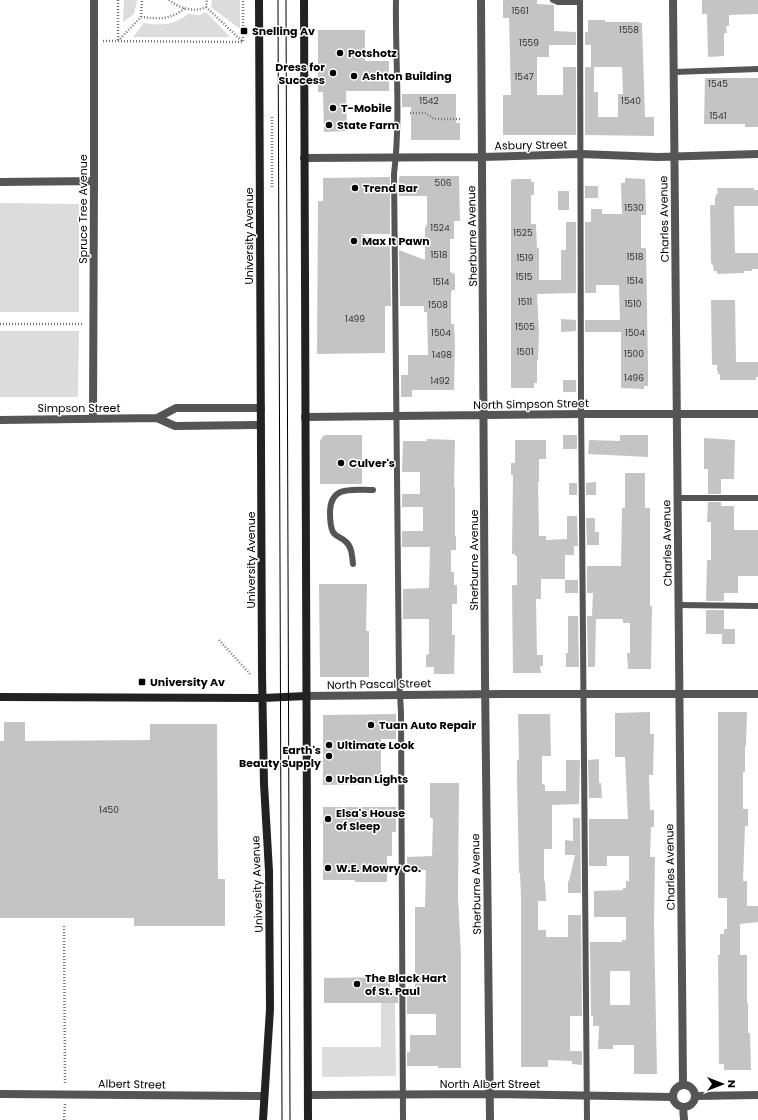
<svg xmlns="http://www.w3.org/2000/svg" width="758" height="1120" viewBox="0 0 758 1120" font-family="Poppins,sans-serif">
	<style>
		.green { fill: #dcdcdc }
		.building { fill: #c4c4c4; fill-rule: evenodd }
		.lines { fill: none; stroke-linecap: round; stroke-linejoin: round }
		.path { stroke: #777; stroke-width: 2.5; stroke-dasharray: 1 2; stroke-linecap: butt }
		.lane { stroke: #555; stroke-width: 6 }
		.street { stroke: #555; stroke-width: 8 }
		.secondary { stroke: #222; stroke-width: 8 }
		.tram { stroke: #000; stroke-width: 1 }
		.poi-dot { fill: #000; stroke: #fff; stroke-width: 1.5 }
		.labels { text-anchor: middle; stroke-width: 3; stroke-linejoin: round; paint-order: stroke }
		.number-label { font-size: 9px; fill: #313131 }
		.poi-label { font-size: 11px; font-weight: bold; fill: #000; stroke: #fff; text-anchor: start }
		.street-label { font-size: 11px; fill: #000; stroke: #fff }
	</style>
	<rect width="100%" height="100%" fill="#fff"/>
	<path class="green" d="M124 0H137L134 14 123 22Z
		M212 0H240V29L211 7Z
		M206 12 230 37H133L144 23C160 26 175 25 188 14L200 15Z
		M0 203 79 204V312H0Z
		M0 331H79L78 397H0Z
		M381 1003H395L396 1076 322 1077V1047H381Z"/>
	<path class="building" d="M503 0H537V4L554 5V31L576 32V45H549V57H537V95H563V67H576V135H503V95H511L509 18H503Z
		M702 0H758V14L729 15V26H726L727 33H724V56L708 57 707 15V14H702Z
		M588 20H605V22H639V23H642L645 117H654V136L585 135V67H591V45H585V32H588ZM594 67H622L623 94H618V117H598V92H594Z
		M318 30H365V61H389V91H346L347 131 324 132 323 92H318Z
		M705 78H758V127H745V124H704Z
		M402 94H456V123H460V140H411V107H402Z
		M400 176H459L460 221H454V239H450V272L455 274V290H452L451 293V324H454L455 346 454 390H412V397H401V375H408V355H428L427 312H424V306H400L399 250 425 260V227H426L427 224V196H399V177Z
		M390 177V234H360L390 246 391 306H385V353L317 354 318 201H323V178Z
		M625 178 645 179 646 215H641V248H646L648 369V386H644V389L621 388V332H585V320H620L619 285H596V293H585V222H591V209H602V214H622L621 183H625Z
		M515 179H531V182H534V195H531V224H536L537 248H539V280H561V250H566V222H576V293L537 294 539 333 538 360H537V383H534V388H511V180Z
		M585 186H598V198H585Z
		M717 188H754V190H758V206H734L735 253H758V269H752V271H744V273L717 274V271H714L713 265 711 263 710 205H715V197H716V194H718Z
		M558 191H569V210H558Z
		M711 300H735L736 362H758V377H756V380H720V374H718V371H717V365H712Z
		M561 319 576 320V331L561 332Z
		M563 380H576V392H563Z
		M326 435H362V484H320V441L323 436Z
		M563 435H577V449H563Z
		M620 435H648V457L588 454 589 440 620 441Z
		M704 438 735 440 734 479H721V494H708V469H704Z
		M427 439 455 440 454 487H455V536H456V550H451V572H454V585H457V604H452V635H455L454 674H434V667H426V655L429 654V619H403V589L429 588 430 547H402V531H423V507H402V494H420V472H402L403 441H427Z
		M515 440H546V459H539V482H538L539 536H546V540L567 539V516H577L578 546H574V555H565V579H541V599H536L537 655H543V666H540L541 673H513L512 585H517V556H515V554H512L513 475H511V463H515Z
		M625 473H645V508H650V606H652L651 669H628L627 653H630V623H623V619H596L595 667H588L587 616H592L593 593H587V566H621L622 508H625Z
		M596 482V495H586V483Z
		M569 483H577V495H569Z
		M708 502H721V506H734V530H758V576H738V593H724V601H706L707 560H711V522H707Z
		M586 518H595V532H599V545H587Z
		M565 580H578V593H565Z
		M319 584H367L366 631H369V677H320Z
		M706 610H724V629H735V644H722V634H706Z
		M568 616H578L579 667H566V653H568Z
		M650 712V734H654L653 775H649L650 810H654V827H651L650 857H655L654 923 657 1074H634V1045H613V1049H598L599 1026H593V1016H591L590 942H622V940H626V917H594V891L623 890V888H626V881H629V856H607V866H589V819H628L625 757H615V713ZM610 971H630V1005H610Z
		M718 712H747L746 746H745V772H743V809H748V826H745L743 881H747V906H758V922L740 924V955H747V1003H748V1033H750L751 1070H724V1064H719L718 955H720V934H724V929H727V898H718Z
		M396 714V739H381V784L323 785V715Z
		M518 714H550L551 756H542V784L545 785V791H566V760H580L579 804 552 805V849H544V881H545L546 901H538V930H546V937H568V915H581L582 1016H570V1051H582V1065L572 1064V1061L548 1060V1067H521V898L520 873H519L517 779V760H519Z
		M4 722H25V741L150 740V724H217L218 879H225V926H134V918H0V741H4Z
		M599 759V783H601L602 798H589L588 760Z
		M430 783H459L458 897 461 956V1068H438V1066H407V1052H410V1035H436V1014H407V991L415 990V907H425L426 870H407V857L432 856 433 819 430 817Z
		M323 807H396V832H392V856H387V882H355V880H323Z
		M573 818H580L581 893H568V881H569L575 855H565V840L573 841Z
		M390 977V991H398V1003H324V978Z"/>
	<g class="lines">
		<path class="path" d="M169 0C179 8 194 13 206 7L207 0
			M206 7 243 42
			M141 17 142 0
			M118 40V0
			M103 41 243 42V0
			M118 41 141 17C158 19 171 20 185 8
			M410 113H426L434 119H462
			M272 117V188
			M0 324H82
			M219 640 250 674
			M64 926 65 1085
			M64 1120 65 1104"/>
		<path class="lane" d="M396 0C395 58 401 116 394 174L399 677 401 712 403 1120
			M553 0 558 2H580
			M580 0 581 400 587 1120
			M674 72 758 69
			M678 498H758
			M353 564C352 556 352 546 345 541 341 537 336 537 333 532 330 526 330 519 330 513 330 485 352 490 373 490
			M679 605 758 606"/>
		<path class="street" d="M481 0 485 679 490 1120
			M673 0 683 1085
			M304 158 482 157 581 154 658 157 758 154
			M0 182 94 181
			M305 417 581 414H758
			M93 418 94 181V0
			M157 418 176 408H261
			M0 420 157 418 175 426 261 425
			M306 696 504 694H758
			M673 1096a11 11 0 1 1 22 0a11 11 0 1 1-22 0Z
			M0 1094 264 1096
			M308 1095 489 1094 673 1097
			M695 1096 758 1095
			M683 1107 684 1120"/>
		<path class="secondary" d="M259 0 262 674 264 784 269 871 270 1009 263 1120
			M304 0 308 1120
			M0 697 263 698 306 696"/>
		<path class="tram" d="M278 0 282 1120
			M286 0 290 1120"/>
	</g>
	<g class="poi-dot">
		<rect x="240" y="27" width="8" height="8" rx="2"/>
		<circle cx="340" cy="53" r="4"/>
		<circle cx="333" cy="73" r="4"/>
		<circle cx="354" cy="76" r="4"/>
		<circle cx="333" cy="108" r="4"/>
		<circle cx="329" cy="125" r="4"/>
		<circle cx="355" cy="188" r="4"/>
		<circle cx="354" cy="241" r="4"/>
		<circle cx="341" cy="463" r="4"/>
		<rect x="138" y="678" width="8" height="8" rx="2"/>
		<circle cx="371" cy="725" r="4"/>
		<circle cx="329" cy="745" r="4"/>
		<circle cx="329" cy="756" r="4"/>
		<circle cx="329" cy="779" r="4"/>
		<circle cx="328" cy="819" r="4"/>
		<circle cx="328" cy="868" r="4"/>
		<circle cx="357" cy="984" r="4"/>
	</g>
	<g class="labels">
		<g class="number-label">
			<text x="520" y="14">1561</text>
			<text x="629" y="33">1558</text>
			<text x="529" y="46">1559</text>
			<text x="524" y="80">1547</text>
			<text x="718" y="87">1545</text>
			<text x="429" y="104">1542</text>
			<text x="631" y="104">1540</text>
			<text x="718" y="119">1541</text>
			<text x="443" y="186">506</text>
			<text x="634" y="211">1530</text>
			<text x="440" y="231">1524</text>
			<text x="523" y="236">1525</text>
			<text x="439" y="258">1518</text>
			<text x="635" y="260">1518</text>
			<text x="525" y="261">1519</text>
			<text x="524" y="280">1515</text>
			<text x="635" y="284">1514</text>
			<text x="441" y="285">1514</text>
			<text x="525" y="305">1511</text>
			<text x="633" y="307">1510</text>
			<text x="438" y="308">1508</text>
			<text x="355" y="322">1499</text>
			<text x="525" y="330">1505</text>
			<text x="441" y="336">1504</text>
			<text x="635" y="336">1504</text>
			<text x="525" y="355">1501</text>
			<text x="634" y="357">1500</text>
			<text x="442" y="358">1498</text>
			<text x="634" y="381">1496</text>
			<text x="440" y="384">1492</text>
			<text x="109" y="813">1450</text>
		</g>
		<g class="poi-label">
			<text x="252" y="35">Snelling Av</text>
			<text x="348" y="57">Potshotz</text>
			<text x="325" y="71" text-anchor="end">Dress for<tspan x="325" dy="13">Success</tspan></text>
			<text x="362" y="80">Ashton Building</text>
			<text x="341" y="112">T-Mobile</text>
			<text x="337" y="129">State Farm</text>
			<text x="363" y="192">Trend Bar</text>
			<text x="362" y="245">Max It Pawn</text>
			<text x="349" y="467">Culver's</text>
			<text x="150" y="686">University Av</text>
			<text x="379" y="729">Tuan Auto Repair</text>
			<text x="337" y="749">Ultimate Look</text>
			<text x="321" y="754" text-anchor="end">Earth's<tspan x="321" dy="13">Beauty Supply</tspan></text>
			<text x="337" y="783">Urban Lights</text>
			<text x="336" y="817">Elsa's House<tspan x="336" dy="13">of Sleep</tspan></text>
			<text x="336" y="872">W.E. Mowry Co.</text>
			<text x="365" y="982">The Black Hart<tspan x="365" dy="13">of St. Paul</tspan></text>
		</g>
		<g class="street-label">
			<text transform="translate(531 145) rotate(-1)" y="4">Asbury Street</text>
			<text transform="translate(83 209) rotate(-90)" y="4">Spruce Tree Avenue</text>
			<text transform="translate(664 219) rotate(-91)" y="4">Charles Avenue</text>
			<text transform="translate(249 236) rotate(-90)" y="4">University Avenue</text>
			<text transform="translate(472 236) rotate(-91)" y="4">Sherburne Avenue</text>
			<text transform="translate(531 404) rotate(-1)" y="4">North Simpson Street</text>
			<text x="79" y="412">Simpson Street</text>
			<text transform="translate(667 543) rotate(-91)" y="4">Charles Avenue</text>
			<text transform="translate(251 560) rotate(-90)" y="4">University Avenue</text>
			<text transform="translate(474 560) rotate(-90)" y="4">Sherburne Avenue</text>
			<text transform="translate(379 684) rotate(-1)" y="4">North Pascal Street</text>
			<text transform="translate(670 867) rotate(-91)" y="4">Charles Avenue</text>
			<text transform="translate(257 884) rotate(-92)" y="4">University Avenue</text>
			<text transform="translate(476 884) rotate(-91)" y="4">Sherburne Avenue</text>
			<text transform="translate(132 1084) rotate(1)" y="4">Albert Street</text>
			<text x="490" y="1088">North Albert Street</text>
		</g>
	</g>
	<g transform="translate(722 1084) rotate(90)" stroke="#ffffff" stroke-width="3" paint-order="stroke">
	<path d="M0-3L7 15L0 10L-7 15Z" fill="#000000"/>
	<text y="-6" font-size="11" font-weight="bold" text-anchor="middle" fill="#000000">N</text>
	</g>
</svg>
